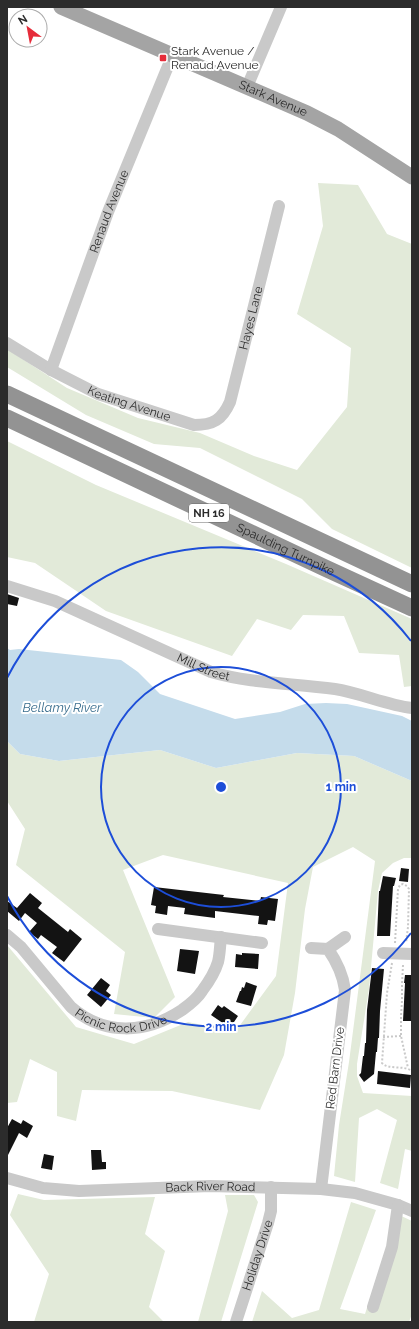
<svg xmlns="http://www.w3.org/2000/svg" width="419" height="1329" viewBox="0 0 419 1329" font-family="Raleway,sans-serif">
	<style>
		.green { fill: #e2ead9 }
		.water { fill: #c5dceb }
		.building { fill: #131313 }
		.lines { fill: none; stroke-linecap: round; stroke-linejoin: round }
		.path { stroke: #c9c9c9; stroke-width: 2; stroke-dasharray: 2 2; stroke-linecap: butt }
		.minor { stroke: #c9c9c9; stroke-width: 12 }
		.major { stroke: #a4a4a4; stroke-width: 15 }
		.highway { stroke: #939393; stroke-width: 17 }
		.ring { fill: none; stroke: #1d4ed8; stroke-width: 2 }
		.poi-dot { fill: #e62c3a; stroke: #fff; stroke-width: 1.5 }
		.labels { text-anchor: middle; stroke-width: 4; stroke-linejoin: round; paint-order: stroke }
		.shield { fill: #fff; stroke: #6b6b6b; stroke-width: 1 }
		.shield-label { font-size: 11px; font-weight: bold; fill: #2c2c2c }
		.poi-label { font-size: 12px; fill: #2c2c2c; stroke: #fff; text-anchor: start }
		.street-label { font-size: 12px; fill: #2c2c2c; stroke: #fff }
		.water-label { font-size: 13px; font-style: italic; fill: #3a6e8e; stroke: #fff }
		.centre { fill: #1d4ed8; stroke: #fff; stroke-width: 2 }
		.ring-label { font-size: 12px; text-anchor: middle; font-weight: bold; fill: #1d4ed8; stroke: #fff; stroke-width: 4; stroke-linejoin: round; paint-order: stroke }
	</style>
	<rect width="100%" height="100%" fill="#fff"/>
	<path class="green" d="M318 183 358 185 387 234 412 244V568L332 529 302 499 200 448 154 444 86 415 7 367V349L67 388 138 418 200 433 254 456 297 470 347 407 351 348 297 314 323 226Z
		M7 441 96 485 286 564 412 619V686L404 687 399 655 359 653 344 616 303 615 291 630 257 619 232 656 106 611 35 563 7 557Z
		M7 741 20 754 59 761 160 750 216 768 297 753 354 756 412 781V858H404L393 863 382 873 378 891 369 989 357 1064V1076L363 1093 412 1096V1151L405 1149 398 1189 380 1183 397 1120 377 1109 359 1118 355 1182 334 1176 339 1125 349 1062 375 861 353 847 313 867 305 909 295 993 284 1055 260 1110 172 1091 82 1090 76 1121 57 1116V1072L30 1059 17 1102 7 1103V945L76 1027 134 1044 188 1022 235 1032 276 976 288 883 163 855 123 870 175 997 154 1018 114 1014 125 952 16 865 25 829 7 801Z
		M18 1194 44 1200 155 1197 145 1234 165 1251 149 1307 164 1322H34L49 1274 10 1215Z
		M225 1195H254L258 1202 221 1322H198L228 1211Z
		M351 1202 376 1210 340 1309 365 1314 397 1214 412 1221V1314L409 1322H252L262 1291 292 1318 319 1310Z"/>
	<path class="water" d="M7 648 10 650 19 649 121 660 138 672 160 694 235 719 280 712 305 704 326 703 347 704 402 716 412 721V781L354 756 297 753 216 768 160 750 59 761 20 754 7 741Z"/>
	<path class="building" d="M7 594 19 598 17 606 7 604Z
		M401 868 409 869 408 882 399 881Z
		M383 876 396 878 394 886H393L390 936H377L379 891H380Z
		M154 887 224 895 223 897 260 901 261 897 278 899 275 921 268 920 267 925 258 924 259 916 215 911V918L184 914 185 908 168 906 167 915 155 913 156 906 151 905Z
		M30 893 42 903 38 908 68 932 70 929 82 939 64 962 52 953 57 947 41 935 38 939 29 932 37 923 25 913 19 921 7 911V901L17 908Z
		M180 949 199 951 195 974 177 971Z
		M242 953 259 954 258 969 235 967 236 954 242 955Z
		M372 968 384 969 380 1011 379 1038H378L377 1052H376L374 1074 364 1082 359 1075 361 1073 363 1056H364L365 1043H366L367 1010Z
		M405 975H412V1021H403L405 983H404Z
		M101 978 110 985 106 991 111 995 101 1007 87 995Z
		M246 982 257 986 251 1006 236 1002 240 991H241L242 987 244 988Z
		M218 1005 222 1008 224 1006 238 1016 230 1028 211 1015Z
		M378 1071 411 1075 410 1088 377 1084Z
		M12 1119 21 1124 23 1120 33 1126 27 1138 19 1133 7 1157V1128Z
		M91 1150H101L102 1162H106V1169L92 1170Z
		M44 1154 54 1156 52 1170 41 1168Z"/>
	<g class="lines">
		<path class="path" d="M395 943 398 889 400 885 403 884 407 886 409 889 408 927 406 943
			M392 963 387 993 382 1063C388 1070 404 1065 412 1071
			M403 965 402 984V1000L401 1016V1036L408 1068
			M383 1037 401 1036"/>
		<g class="minor">
			<path d="M247 87 281 7"/>
			<path id="s1" d="M7 343 51 370 98 394 194 425C213 425 222 420 230 402L279 206"/>
			<path id="s2" d="M51 370 108 212 173 54"/>
			<path id="s3" d="M7 586 55 601 211 672C252 684 294 683 335 689 361 693 386 705 412 708"/>
			<path d="M158 929 262 943"/>
			<path id="s4" d="M7 935 21 947 71 1007C104 1036 146 1034 182 1010 189 1005 197 999 202 991 208 983 215 972 218 962 220 954 220 945 221 937"/>
			<path d="M311 948 328 949C337 962 343 975 345 990L321 1189"/>
			<path d="M328 949 345 937"/>
			<path d="M383 953 412 954"/>
			<path id="s5" d="M7 1178 43 1188 79 1191 210 1186 321 1189 355 1193 398 1205 412 1211"/>
			<path d="M373 1307 392 1247 398 1205"/>
			<path id="s6" d="M236 1322 268 1223 271 1211V1187"/>
		</g>
		<path class="major" id="s7" d="M61 7 307 113 338 129 412 177"/>
		<g class="highway">
			<path d="M7 394 412 584"/>
			<path id="s8" d="M7 418 325 568 412 608"/>
		</g>
	</g>
	<g class="ring">
		<circle cx="221" cy="787" r="120"/>
		<path d="M411 933A240 240 0 0 1 7 896M7 678A240 240 0 0 1 411 641"/>
	</g>
	<rect class="poi-dot" x="159" y="54" width="8" height="8" rx="2"/>
	<g class="labels">
		<rect class="shield" x="189" y="504" width="40" height="18" rx="3"/>
		<g class="shield-label">
			<text x="209" y="517">NH 16</text>
		</g>
		<g class="poi-label">
			<text x="171" y="55">Stark Avenue /<tspan x="171" dy="14">Renaud Avenue</tspan></text>
		</g>
		<g class="street-label">
			<text dy="4" stroke="none"><textPath href="#s7" startOffset="231">Stark Avenue</textPath></text>
			<text dy="4" stroke="none"><textPath href="#s2" startOffset="169">Renaud Avenue</textPath></text>
			<text dy="4" stroke="none"><textPath href="#s1" startOffset="338">Hayes Lane</textPath></text>
			<text dy="4" stroke="none"><textPath href="#s1" startOffset="137">Keating Avenue</textPath></text>
			<text dy="4" stroke="none"><textPath href="#s8" startOffset="308">Spaulding Turnpike</textPath></text>
			<text dy="4" stroke="none"><textPath href="#s3" startOffset="213">Mill Street</textPath></text>
			<text dy="4" stroke="none"><textPath href="#s4" startOffset="151">Picnic Rock Drive</textPath></text>
			<text transform="translate(335 1068) rotate(-83)" y="4">Red Barn Drive</text>
			<text dy="4" stroke="none"><textPath href="#s5" startOffset="205">Back River Road</textPath></text>
			<text dy="4" stroke="none"><textPath href="#s6" startOffset="70">Holiday Drive</textPath></text>
		</g>
		<g class="water-label">
			<text x="62" y="712">Bellamy River</text>
		</g>
	</g>
	<circle cx="221" cy="787" r="6" class="centre"/>
	<g class="ring-label">
		<text x="341" y="791">1 min</text>
		<text x="221" y="1031">2 min</text>
	</g>
	<rect width="419" height="1329" fill="none" stroke="#2c2c2c" stroke-width="16"/>
	<g transform="translate(28 28) rotate(328)"><circle r="19" fill="#ffffff" stroke="#ababab"/>
	<path d="M0-3L7 15L0 10L-7 15Z" fill="#e62c3a"/>
	<text y="-6" font-size="11" font-weight="bold" text-anchor="middle" fill="#2c2c2c">N</text>
	</g>
</svg>
